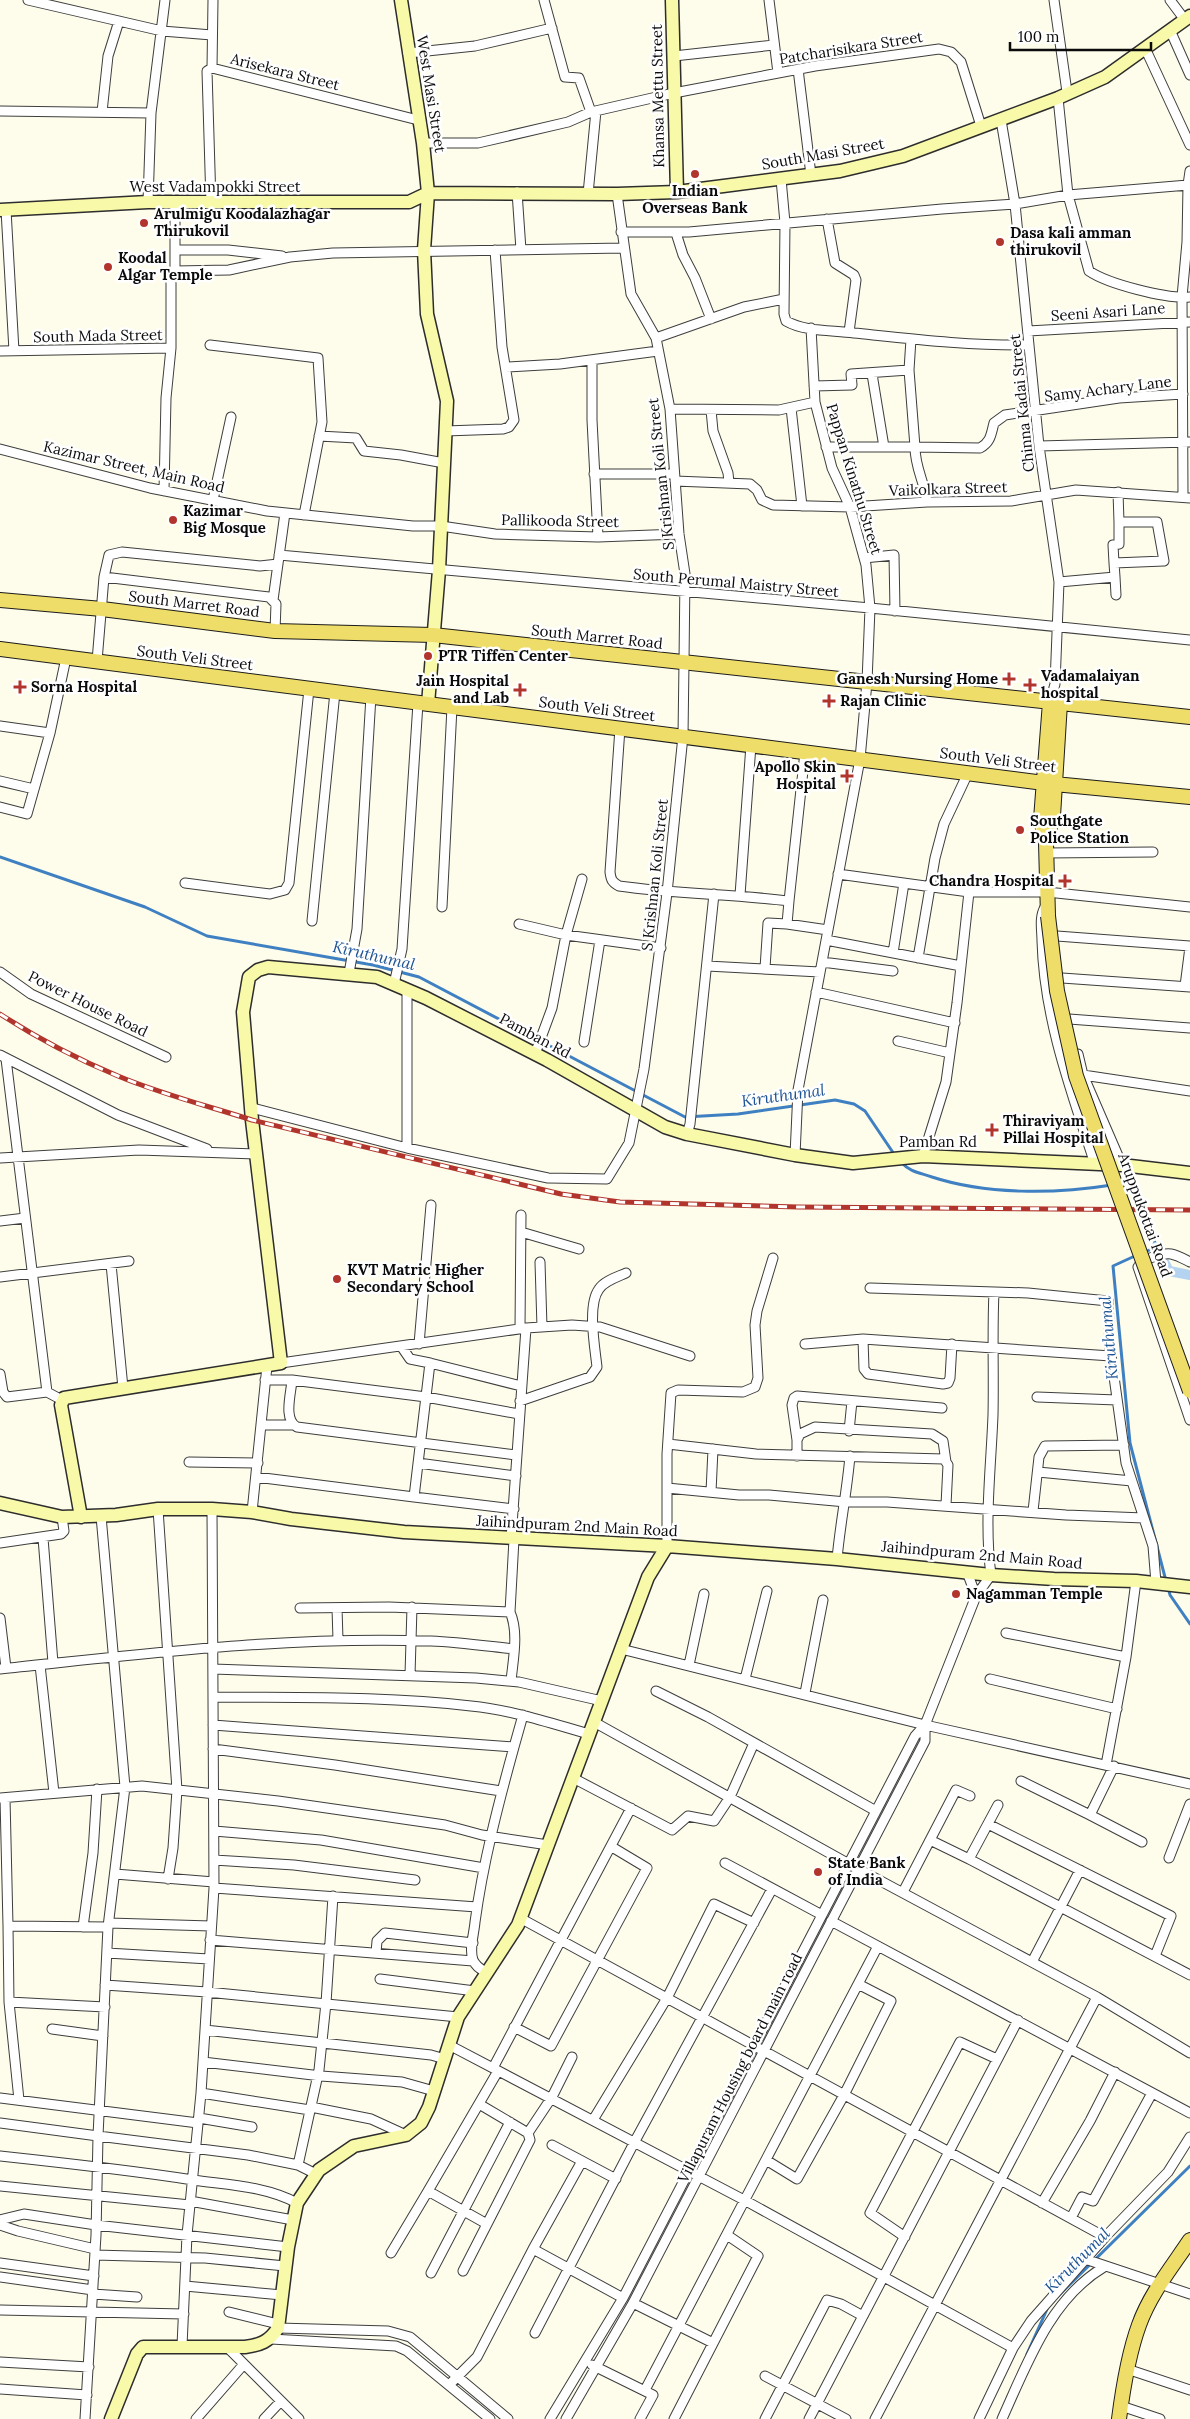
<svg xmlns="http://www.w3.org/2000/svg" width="1190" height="2419" viewBox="0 0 1190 2419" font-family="Lora,serif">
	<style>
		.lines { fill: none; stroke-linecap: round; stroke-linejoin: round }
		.stream { stroke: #3f80c3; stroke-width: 3 }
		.canal { stroke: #b3d3f1; stroke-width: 10 }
		.street-casing { stroke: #3e3e3e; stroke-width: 11 }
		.secondary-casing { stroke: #2d2d2d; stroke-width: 15 }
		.primary-casing { stroke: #1c1c1c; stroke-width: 16 }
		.street { stroke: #fff; stroke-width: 9 }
		.secondary { stroke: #f9f9aa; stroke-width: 12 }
		.primary { stroke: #efdd69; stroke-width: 14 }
		.rail-casing { stroke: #b1352d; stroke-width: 5 }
		.rail { stroke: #fff; stroke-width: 3; stroke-dasharray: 9; stroke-linecap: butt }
		.primary-bridge-casing { stroke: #1c1c1c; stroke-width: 16; stroke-linecap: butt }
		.primary-bridge { stroke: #efdd69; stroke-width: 14 }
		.poi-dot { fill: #b1352d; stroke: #fff; stroke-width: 2 }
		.labels { text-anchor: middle; stroke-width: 5; stroke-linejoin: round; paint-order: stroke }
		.street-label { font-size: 15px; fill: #0b0b0b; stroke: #fff }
		.poi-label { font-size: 15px; font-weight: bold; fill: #0b0b0b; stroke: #fff; text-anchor: start }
		.water-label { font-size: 16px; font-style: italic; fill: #1e5493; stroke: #fff }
	</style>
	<rect width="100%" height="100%" fill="#fefcea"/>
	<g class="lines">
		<path class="stream" d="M0 857 145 907 207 936 373 965 419 977 685 1117 738 1114 835 1100 854 1104 865 1111 894 1154
			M902 1163C910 1172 921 1173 932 1177 987 1195 1055 1194 1112 1185
			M1118 1184 1134 1182 1148 1218 1156 1247 1145 1252
			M1137 1255 1113 1266 1130 1443 1166 1581
			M1168 1587 1170 1595 1190 1624
			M1057 2297 1190 2166
			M1027 2354 1048 2307"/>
		<path class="canal" d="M1156 1247 1169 1271 1190 1275"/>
		<g class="street-casing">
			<path id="street" d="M28 0 162 31 212 35
				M213 0 212 68 418 120
				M544 0 565 77 579 78 591 112
				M769 0 778 73
				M1054 0 1067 92
				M1170 0 1185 20
				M1170 30 1190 75
				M1145 48 1190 145
				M408 53 475 46 552 28
				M674 56 774 45
				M798 69 811 175
				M0 111 151 113
				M102 112 108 56 119 21
				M1001 120 1015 204 1039 446 1059 582 1055 684 1050 702
				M423 143H478L568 122 591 112 674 93 815 66 939 49 951 52 961 62 981 126
				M781 179 785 223 784 314 786 321C805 332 833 330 854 333 912 339 970 346 1029 345
				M1188 185 1190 171
				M517 192 521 250
				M588 194 596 111
				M148 202 151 113 165 0
				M211 203 207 71 212 68
				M6 210 14 351
				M827 219 835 263 854 275 856 280 849 332
				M621 232H689L942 209 1015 204 1068 195 1058 98
				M676 233 683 255 695 278 711 319
				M176 250H228L282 256
				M175 271 229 270 290 257 333 253 623 248
				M1028 331 1190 322
				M656 338 744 307 784 299
				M210 345 318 358 322 422 304 515
				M0 351 171 348V280L175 271V203
				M592 360V420L598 537
				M506 367 560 364 658 351
				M872 374 884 447
				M814 386 852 385 851 374 909 370
				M791 408 802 506
				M670 409 779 410 815 402
				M711 410 713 431 728 473 729 482
				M445 431 503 429 509 427 514 420 502 347 495 250
				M319 436 356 438 364 451 401 455 444 463
				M1039 446 1190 442
				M826 447H915L909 370 911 339
				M0 449 150 488 267 511 413 526H441L495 534 598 537 679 534
				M594 474H674
				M675 481 750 484 757 490 762 500 773 505 850 507 927 502 1011 501 1076 490 1190 498
				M164 491 166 398 171 348
				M1118 492 1119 522
				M1183 497 1182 297 1187 242 1188 185 1068 195 1089 271C1108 284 1166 299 1190 297
				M213 500 231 417
				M927 502C924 480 915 468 915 447L980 448C991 442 991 434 994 423L1005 415 1119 398 1183 394
				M279 555 870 608 1190 640
				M864 558 894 555 895 611
				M1114 563 1113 545 1119 544V522H1157L1164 561 1114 563 1115 577
				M104 577 269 597 276 604 275 631
				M1059 582 1115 577 1116 595
				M273 600 285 513
				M97 661 104 577 109 555 122 552 260 566 278 564
				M0 726 50 733 66 658
				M620 728 610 872C611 880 612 882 619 886 676 894 732 894 789 901L787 924 828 930
				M0 781 34 789
				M0 807 27 814 50 733
				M1046 853 1153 852
				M838 874 969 892 957 1003 946 1082 923 1156
				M185 883 270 894 285 890 289 883 309 689
				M969 892H1047L1190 907
				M740 895 751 745
				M789 901 805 752
				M442 907 452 707
				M1045 907C1039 917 1042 930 1042 941 1044 1018 1071 1091 1095 1164
				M312 921 335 692
				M519 924 566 935 661 948
				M1057 936 1190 946
				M826 940 961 966
				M893 953 904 883
				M918 958 935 858 944 824 968 773
				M822 962 893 971
				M707 966 820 972
				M765 968 768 923 787 924
				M0 972 31 994 166 1057
				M349 973 357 929 371 696
				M1062 978 1190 987
				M394 984 402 949 418 703
				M1185 986 1190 947
				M407 990V1148
				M816 992 955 1023
				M1069 1019 1190 1028
				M898 1041 950 1053
				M584 1042 600 940
				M535 1054 552 1008 566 935 582 879
				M1078 1054 1083 1075 1122 1165
				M0 1055 118 1115 207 1149
				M6 1059 47 1392 62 1400
				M1083 1075 1190 1091
				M252 1108 407 1148 548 1178 607 1179 629 1143 644 1069 667 893 683 736 684 662 685 574 679 534 670 409 656 338 631 294 617 194
				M687 1134 690 1124 714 894
				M795 1155 798 1090 860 759 867 682 870 608 866 565 850 507 832 468 815 402 811 328
				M0 1158 139 1150 256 1154
				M0 1221 25 1218
				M521 1232 579 1249
				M540 1262 542 1327
				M1190 1262C1184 1259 1177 1255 1171 1254 1163 1253 1141 1259 1138 1267L1190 1420
				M111 1264 123 1388
				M0 1277 129 1261
				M870 1288 1028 1293 1108 1301 1110 1348 1126 1463 1153 1546 1156 1583
				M520 1329 521 1215
				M863 1339 864 1369 868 1374 943 1384 948 1383 950 1378 952 1344
				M419 1344 431 1205
				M805 1344 863 1339 1111 1356
				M281 1363 526 1328 572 1325 600 1327 690 1356
				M430 1363 521 1386
				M0 1374 3 1392 7 1397 47 1392
				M265 1380H292C291 1394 283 1420 297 1427L516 1455
				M292 1380 426 1397 519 1414
				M1037 1397 1117 1400
				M520 1401 590 1377 597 1367C595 1348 587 1305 599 1289 604 1281 617 1277 626 1273
				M261 1425H293
				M849 1431 852 1401
				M797 1440 792 1405 794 1398 797 1396 942 1408
				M668 1444 756 1454 944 1459 948 1465 946 1505
				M797 1456V1440L800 1434 815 1427 932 1434 943 1441 946 1462
				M189 1462 258 1463
				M418 1463 516 1476
				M1038 1472 1132 1481
				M256 1477 414 1497 430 1363 410 1359 401 1346
				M667 1488 739 1495H769L846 1502H887L1066 1515 1144 1518
				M711 1492 713 1449
				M414 1497 514 1509
				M158 1509 177 1790 173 1848 168 1879
				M1033 1511 1039 1457 1045 1446 1124 1445
				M252 1512 267 1366
				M43 1538 53 1663
				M511 1539 526 1328
				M0 1543 61 1534 64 1531 62 1517
				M667 1546V1454L671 1393 678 1390 743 1392 755 1387 758 1378 755 1325 757 1311 773 1258
				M837 1559C840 1525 847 1491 850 1456
				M967 1572 976 1596
				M300 1608 389 1607 510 1612C519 1632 513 1660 511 1681
				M337 1608 338 1640
				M510 1612 514 1539
				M0 1618 6 1668
				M1006 1633 1126 1657
				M621 1649 925 1725 1190 1784
				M40 1665 54 1793
				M689 1665 704 1594
				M0 1669C143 1654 286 1636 431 1641 458 1642 486 1646 514 1649
				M213 1669 476 1678 519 1682 602 1701
				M410 1675 412 1607
				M745 1679 767 1591
				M990 1679 1117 1709
				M656 1691 708 1717 876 1811
				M805 1693 823 1600
				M213 1697C299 1698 386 1696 471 1706 512 1710 550 1723 589 1734
				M594 1722 849 1864 1097 1997 1190 2053
				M213 1725 514 1747C498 1805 483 1863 475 1922 474 1934 469 1949 473 1960 476 1967 481 1969 487 1973
				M514 1747 523 1715
				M213 1749 335 1765 501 1791
				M1106 1765 1126 1657 1136 1581
				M573 1778 672 1830 688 1816 714 1821 730 1797 754 1743
				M1021 1781 1090 1815 1114 1766
				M0 1798 142 1786 278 1801 445 1825 482 1835 548 1845
				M5 1798 8 1926 108 1927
				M998 1805 969 1859 1190 1975
				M1090 1815 1142 1842
				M988 1824 1171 1916 1155 1956
				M214 1831 321 1840 484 1868
				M930 1840 969 1859
				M1169 1858 1190 1804
				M214 1860 294 1865 415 1880
				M725 1863 822 1915
				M115 1874 214 1882
				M214 1888 477 1907
				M903 1892 956 1790 970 1796
				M520 1918 1105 2237
				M831 1921 1190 2113
				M109 1923 211 1926
				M8 1926 9 2002 19 2100
				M83 1927 93 1853 97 1789
				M210 1940 473 1961
				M107 1953 209 1959
				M376 1953 377 1941 385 1933 473 1943
				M1032 1962 1080 1870
				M380 1979 475 1991
				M105 1985 207 1992 458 2017
				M9 2002 105 2007
				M514 2027 551 2046 647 1868 612 1847
				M52 2029 103 2036
				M205 2030 431 2055 445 2059
				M449 2045 746 2201 1013 2348
				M203 2062 321 2076 402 2082 434 2091
				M493 2068 631 1808
				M201 2093 310 2110
				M0 2098 198 2123
				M311 2107 371 2119 406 2135
				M199 2118 252 2127
				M593 2120 667 1998 714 1904 754 1923
				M0 2123 98 2136 108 1927 125 1787 101 1516
				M528 2133 552 2097 572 2057
				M552 2145 616 2179
				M0 2156C65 2163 129 2170 193 2180 228 2185 266 2186 297 2203
				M766 2160 797 2179 844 2095 891 2001 858 1984
				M316 2174 298 2165 319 2070 326 2003 333 1896
				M0 2186 190 2205
				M190 2201 293 2220
				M1042 2203 1090 2121 1115 2072
				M1071 2218 1082 2197 1093 2201 1152 2093
				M0 2220 24 2214 96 2225 288 2247
				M487 2224 428 2191 498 2071
				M0 2225 18 2231 95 2249
				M905 2237 870 2213 960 2042 997 2059
				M533 2249 582 2161
				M391 2253 428 2191
				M95 2255 205 2258 285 2266
				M1085 2259 1190 2294
				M0 2263 94 2276
				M463 2271 530 2140 528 2133 479 2104
				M431 2273 510 2122
				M0 2277 93 2290
				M185 2286 282 2295
				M93 2294 137 2297
				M633 2303 713 2343
				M0 2310 184 2314
				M229 2312 278 2324
				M278 2328 388 2331 410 2337 508 2419
				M535 2333 635 2141 772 1889
				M271 2339 396 2346 407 2351 490 2419
				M182 2346 187 2235 201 2093 214 1888 212 1509
				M227 2347 281 2401
				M0 2362 89 2367
				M592 2365 653 2395 640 2419
				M1127 2369 1190 2390
				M765 2376 846 2419
				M449 2385 477 2357 533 2249 623 2298
				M0 2389 87 2395
				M645 2390 878 1946
				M1121 2406 1160 2419
				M85 2419 96 2235 98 2136 248 2155 298 2165
				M196 2419 244 2364
				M264 2419 281 2401 299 2419
				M550 2419 623 2298 915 1736 925 1725 976 1596 991 1575C984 1522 991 1468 993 1415 994 1374 992 1333 994 1292
				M566 2419 633 2303 925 1741V1725
				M674 2419 758 2256 727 2235
				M765 2419 827 2300 841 2304 863 2316
				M809 2419 1018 2020
				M875 2419 1097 1997
				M979 2419 1013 2348 1031 2321 1105 2237 1168 2172 1190 2137
				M1002 2419C1027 2364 1050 2299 1104 2267"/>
		</g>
		<g class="secondary-casing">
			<path id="secondary" d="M401 0 423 143 428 193 424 250 427 314 447 401 439 570 428 704
				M672 0 677 192
				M428 193 617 194 677 192 840 171 903 156 1058 98 1105 77 1190 16
				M0 210 148 202H409L428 193
				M0 1503 62 1517 116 1515 158 1509H212L252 1512 291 1519 404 1532 667 1546 837 1559 991 1575 1054 1579 1136 1581 1190 1587
				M81 1517 61 1405 64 1398 281 1363 252 1120 243 1012 249 977 258 970 268 967 377 977 426 998 547 1060 665 1127 687 1134 795 1155 853 1163 923 1156 1122 1165 1190 1173
				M111 2419 137 2354 143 2347H245C260 2345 269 2342 278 2328L288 2247 297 2203 319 2170 354 2146 406 2135 421 2123 429 2107 458 2017 518 1925 648 1577 667 1546"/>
		</g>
		<g class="primary-casing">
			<path id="primary" d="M0 600 102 609 275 631 433 635 1190 717
				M0 649 1044 783 1190 797
				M1046 842 1053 816 1060 703
				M1048 916 1046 843 1041 819 1050 702
				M1119 2419C1123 2388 1128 2355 1139 2325 1150 2294 1172 2267 1190 2240"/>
		</g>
		<use href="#street" class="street"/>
		<use href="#secondary" class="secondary"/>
		<use href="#primary" class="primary"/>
		<g class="rail-casing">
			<path id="rail" d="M0 1014C37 1038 77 1059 118 1076 161 1094 208 1106 252 1120L561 1194 620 1202 798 1207 1190 1210"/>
		</g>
		<use href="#rail" class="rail"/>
		<g class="primary-bridge-casing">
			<path id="primary-bridge" d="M1048 916 1057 991 1076 1076 1190 1391"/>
		</g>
		<use href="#primary-bridge" class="primary-bridge"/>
	</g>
	<g class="poi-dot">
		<circle cx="695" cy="174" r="5"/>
		<circle cx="144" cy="223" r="5"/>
		<circle cx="1000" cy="242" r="5"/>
		<circle cx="108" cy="267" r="5"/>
		<circle cx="173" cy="520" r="5"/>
		<circle cx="428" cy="656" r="5"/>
		<path d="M1006.5 671.5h5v5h5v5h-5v5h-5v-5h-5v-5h5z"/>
		<path d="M1027.5 677.5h5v5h5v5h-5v5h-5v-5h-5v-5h5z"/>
		<path d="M17.5 679.5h5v5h5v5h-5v5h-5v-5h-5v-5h5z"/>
		<path d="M517.5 682.5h5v5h5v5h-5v5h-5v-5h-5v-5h5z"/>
		<path d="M826.5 693.5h5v5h5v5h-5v5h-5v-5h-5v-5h5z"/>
		<path d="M844.5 768.5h5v5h5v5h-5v5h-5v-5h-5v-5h5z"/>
		<circle cx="1020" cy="830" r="5"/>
		<path d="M1062.5 873.5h5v5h5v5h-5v5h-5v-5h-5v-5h5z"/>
		<path d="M989.5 1122.5h5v5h5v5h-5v5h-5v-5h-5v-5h5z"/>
		<circle cx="337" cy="1279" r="5"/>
		<circle cx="956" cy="1594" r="5"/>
		<circle cx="818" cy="1872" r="5"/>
	</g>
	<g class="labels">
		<g class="street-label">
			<text transform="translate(851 48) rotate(-9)" y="5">Patcharisikara Street</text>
			<text transform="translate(285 72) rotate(14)" y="5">Arisekara Street</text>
			<text transform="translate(431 94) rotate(81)" y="5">West Masi Street</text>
			<text transform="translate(658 96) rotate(-91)" y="5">Khansa Mettu Street</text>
			<text transform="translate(823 154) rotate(-10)" y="5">South Masi Street</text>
			<text x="215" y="192">West Vadampokki Street</text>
			<text transform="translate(1108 312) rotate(-4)" y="5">Seeni Asari Lane</text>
			<text transform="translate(98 336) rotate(-1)" y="5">South Mada Street</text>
			<text transform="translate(1108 389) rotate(-7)" y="5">Samy Achary Lane</text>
			<text transform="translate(1022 403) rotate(-96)" y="5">Chinna Kadai Street</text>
			<text transform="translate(134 467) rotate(13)" y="5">Kazimar Street, Main Road</text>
			<text transform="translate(661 474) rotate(-96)" y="5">S Krishnan Koli Street</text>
			<text transform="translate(854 479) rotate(73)" y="5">Pappan Kinathu Street</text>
			<text transform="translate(948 489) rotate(-2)" y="5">Vaikolkara Street</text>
			<text transform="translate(560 521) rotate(1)" y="5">Pallikooda Street</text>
			<text transform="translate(736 583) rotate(5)" y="5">South Perumal Maistry Street</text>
			<text transform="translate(194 604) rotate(7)" y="5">South Marret Road</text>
			<text transform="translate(597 637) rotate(6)" y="5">South Marret Road</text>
			<text transform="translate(195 658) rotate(7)" y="5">South Veli Street</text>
			<text transform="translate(597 709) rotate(7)" y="5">South Veli Street</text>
			<text transform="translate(998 760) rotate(7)" y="5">South Veli Street</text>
			<text transform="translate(655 875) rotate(-84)" y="5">S Krishnan Koli Street</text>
			<text transform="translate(88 1004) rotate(26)" y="5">Power House Road</text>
			<text transform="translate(535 1036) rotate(28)" y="5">Pamban Rd</text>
			<text x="938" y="1147">Pamban Rd</text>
			<text transform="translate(1145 1215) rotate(70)" y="5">Aruppukottai Road</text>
			<text transform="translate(577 1526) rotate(3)" y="5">Jaihindpuram 2nd Main Road</text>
			<text transform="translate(982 1555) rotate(5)" y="5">Jaihindpuram 2nd Main Road</text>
			<text transform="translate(740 2068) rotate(-63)" y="5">Villapuram Housing board main road</text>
		</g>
		<g class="poi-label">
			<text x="695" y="196" text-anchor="middle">Indian<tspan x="695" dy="17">Overseas Bank</tspan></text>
			<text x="154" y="219">Arulmigu Koodalazhagar<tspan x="154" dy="17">Thirukovil</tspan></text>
			<text x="1010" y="238">Dasa kali amman<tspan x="1010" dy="17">thirukovil</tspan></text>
			<text x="118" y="263">Koodal<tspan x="118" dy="17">Algar Temple</tspan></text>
			<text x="183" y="516">Kazimar<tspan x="183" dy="17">Big Mosque</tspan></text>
			<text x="438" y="661">PTR Tiffen Center</text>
			<text x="1041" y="681">Vadamalaiyan<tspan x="1041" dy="17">hospital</tspan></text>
			<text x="998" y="684" text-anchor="end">Ganesh Nursing Home</text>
			<text x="509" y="686" text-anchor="end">Jain Hospital<tspan x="509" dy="17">and Lab</tspan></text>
			<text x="31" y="692">Sorna Hospital</text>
			<text x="840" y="706">Rajan Clinic</text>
			<text x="836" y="772" text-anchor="end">Apollo Skin<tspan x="836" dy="17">Hospital</tspan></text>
			<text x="1030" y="826">Southgate<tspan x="1030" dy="17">Police Station</tspan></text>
			<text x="1054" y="886" text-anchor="end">Chandra Hospital</text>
			<text x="1003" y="1126">Thiraviyam<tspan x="1003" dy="17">Pillai Hospital</tspan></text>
			<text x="347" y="1275">KVT Matric Higher<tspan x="347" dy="17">Secondary School</tspan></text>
			<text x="966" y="1599">Nagamman Temple</text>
			<text x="828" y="1868">State Bank<tspan x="828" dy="17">of India</tspan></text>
		</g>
		<g class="water-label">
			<text transform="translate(374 955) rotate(13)" y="6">Kiruthumal</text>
			<text transform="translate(783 1095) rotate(-8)" y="6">Kiruthumal</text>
			<text transform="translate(1108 1338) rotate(-95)" y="6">Kiruthumal</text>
			<text transform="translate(1077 2260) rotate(-45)" y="6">Kiruthumal</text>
		</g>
	</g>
	<path d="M1010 42v8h141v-8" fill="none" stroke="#0b0b0b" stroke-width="2.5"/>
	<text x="1018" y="42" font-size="15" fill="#0b0b0b" stroke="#ffffff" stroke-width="4" paint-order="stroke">100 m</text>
</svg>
